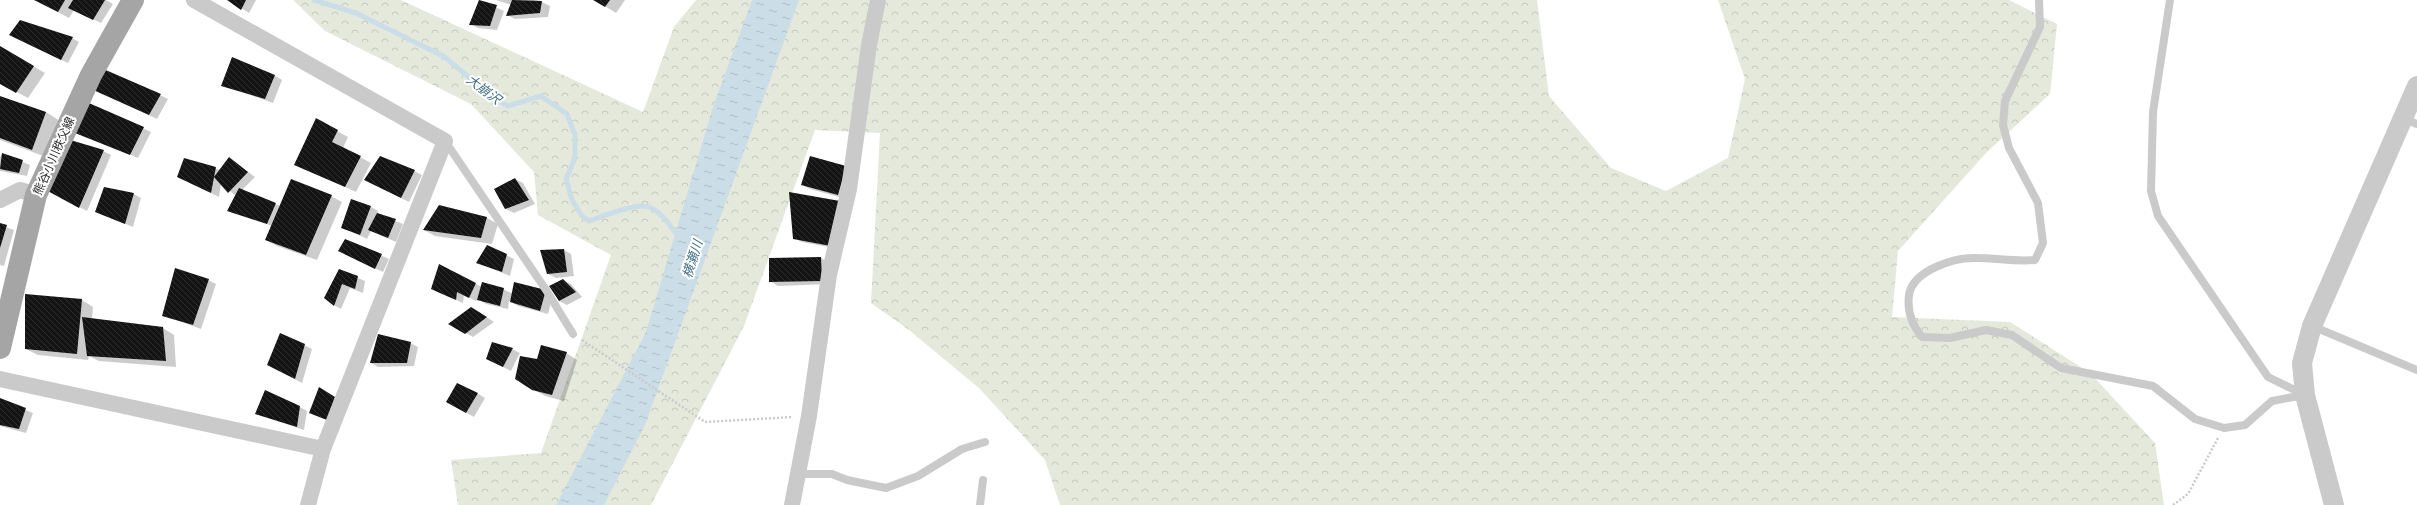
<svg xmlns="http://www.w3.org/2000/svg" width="2417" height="505" viewBox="0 0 2417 505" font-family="'Fira Sans','Noto Sans JP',sans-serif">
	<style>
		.forest { fill: url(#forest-crowns) }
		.water { fill: url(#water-ripples) }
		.shadow { fill: #0003 }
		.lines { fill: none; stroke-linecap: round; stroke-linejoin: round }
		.stream { stroke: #cbdde7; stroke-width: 5 }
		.building { fill: url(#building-back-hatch) }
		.path { stroke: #cacaca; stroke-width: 2.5; stroke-dasharray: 2 2; stroke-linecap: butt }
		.service { stroke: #cacaca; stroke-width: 8 }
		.minor { stroke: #cacaca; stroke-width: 16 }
		.tertiary { stroke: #cacaca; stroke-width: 20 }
		.primary { stroke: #a5a5a5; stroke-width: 22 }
		.labels { text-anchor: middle; stroke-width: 4; stroke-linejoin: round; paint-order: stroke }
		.street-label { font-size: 12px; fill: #2d2d2d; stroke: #fff }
		.water-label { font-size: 13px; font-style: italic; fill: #456f86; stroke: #fff }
	</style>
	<defs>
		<pattern id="forest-crowns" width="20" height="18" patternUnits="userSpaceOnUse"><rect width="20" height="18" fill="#e4e9dc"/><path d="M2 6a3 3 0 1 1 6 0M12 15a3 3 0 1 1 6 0" fill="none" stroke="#c4c8bd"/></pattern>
		<pattern id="water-ripples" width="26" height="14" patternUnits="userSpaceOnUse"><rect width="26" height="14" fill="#cbdde7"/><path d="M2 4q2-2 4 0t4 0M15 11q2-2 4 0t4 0" fill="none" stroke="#afbec6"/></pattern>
		<pattern id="building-back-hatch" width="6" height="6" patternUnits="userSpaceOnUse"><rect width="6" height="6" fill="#141414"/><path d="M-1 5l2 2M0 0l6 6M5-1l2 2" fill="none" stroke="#2e2e2e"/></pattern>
	</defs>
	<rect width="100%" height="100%" fill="#fff"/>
	<path class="forest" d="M293 0H401L643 112 674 27 696 0H1537L1549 96 1611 168 1666 191 1728 158 1745 79 1718 0H2009L2057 24 2050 94 1986 153 1898 251 1892 317 2010 322 2090 373 2155 443 2164 505H1060L1045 460 979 388 909 330 871 303 880 133 815 130 744 326 651 505H458L451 460 541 453 611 255 538 215 534 172 471 104 325 31Z"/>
	<path class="water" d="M752 0H799L645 425 604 505H556L646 332 713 107Z"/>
	<path class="shadow" d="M35 0H106L113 4 101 23 74 10 69 18Z
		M229 0H256L249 13Z
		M480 0 504 11 497 30 478 28 471 24Z
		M496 0H535L542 2 550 6 548 17 515 19 507 15 512 5Z
		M595 0H625L616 13Z
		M72 38 79 42 68 63 18 39Z
		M0 47 45 73 28 98 0 83Z
		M274 75 282 80 273 103 222 85Z
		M93 89 160 95 168 99 157 119Z
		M0 97 46 112 60 121 46 157 0 140Z
		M83 101 151 132 138 158 72 130Z
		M337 131 348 137 343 148 371 163 356 192 295 164Z
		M103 151 111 155 87 211 53 193Z
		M2 154 30 165 27 176 0 171V157Z
		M229 158 255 177 242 190 280 206 331 196 342 202 317 260 277 246 266 240 272 226 229 210 236 196 221 184 219 197 178 177 185 159 220 170Z
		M846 167V199L810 189 803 185Z
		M414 171 422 175 409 202 373 184Z
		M515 179 523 183 535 204 514 213 506 209Z
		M104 188 134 194 141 198 133 227 97 212Z
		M352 201 371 207 378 211 377 214 403 224 396 242 371 231 367 239 342 227Z
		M847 207 839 249 802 242 794 238Z
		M487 218 498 224 492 244 435 236 424 230Z
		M0 225 14 230 4 266 0 265Z
		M346 240 389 259 383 272 347 255Z
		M564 250 571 254 574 276 556 278 548 274Z
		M506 255 514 259 510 276 478 263Z
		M821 258 828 262 829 284 778 286 770 281Z
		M440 265 482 287 503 289 513 294 553 295 548 314 518 306 509 301 508 309 486 304 478 299 476 301 464 295 463 303 439 293 432 289Z
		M340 270 365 281 363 293 350 288 341 309 334 305Z
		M208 280 216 284 201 329 163 315Z
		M563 280 571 284 582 297 567 305 559 301Z
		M82 300 93 307 92 319 163 328 174 335 176 367 99 361 89 356 88 360 38 355 26 349Z
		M479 312 494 322 473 337 450 324Z
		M410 343 418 347 414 366 378 367 371 363Z
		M304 345 312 349 302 383 275 369Z
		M512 349 520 353 511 371 495 363Z
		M566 353 577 360 564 401 545 396 533 389 538 360Z
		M477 393 485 398 474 417 447 402Z
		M0 399 33 413 26 433 0 426Z
		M300 407 307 411 304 430 256 414Z"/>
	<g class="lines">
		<path class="stream" d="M314 0 356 13 445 57 493 98 508 106 541 96 567 114 575 135V158L566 179 572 200 582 216 589 221C602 217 636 202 649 207 662 212 671 227 679 238"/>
	</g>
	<path class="building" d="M34 0H65L58 12Z
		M73 0H105L93 20 68 8Z
		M227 0H246L241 10Z
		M479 0 497 5 490 26 469 25Z
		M512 0 542 1 540 13 506 16Z
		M593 0H610L605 7Z
		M20 20 73 37 61 60 9 35Z
		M0 46 34 66 16 93 0 84Z
		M232 57 275 75 265 99 221 86Z
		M101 68 161 94 149 115 91 89Z
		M0 96 46 112 32 150 0 138Z
		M82 100 144 127 130 155 70 131Z
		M316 118 338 130 332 142 361 156 345 187 294 165Z
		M67 139 104 150 79 208 44 189Z
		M2 153 23 160 19 173 0 169Z
		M380 156 415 170 401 198 364 180Z
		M810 156 846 166 838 195 801 185Z
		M229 157 248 172 228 193 214 177Z
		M184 158 216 167 211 193 177 177Z
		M515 178 529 200 505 209 494 189Z
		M291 179 332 195 306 255 265 240Z
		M104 187 134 193 125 224 95 212Z
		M239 188 276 203 267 224 227 211Z
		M789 192 840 201 831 246 793 239Z
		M351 199 371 206 360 235 341 228Z
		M439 205 487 217 481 238 423 230Z
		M377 213 396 219 388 238 368 230Z
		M0 223 7 225 0 248Z
		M345 239 382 254 375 269 338 251Z
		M487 245 507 254 502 272 476 263Z
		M564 249 567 272 547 274 540 250Z
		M821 257 822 281 769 282V258Z
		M439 264 476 283 469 298 457 292 456 300 431 289Z
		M175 268 209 279 193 325 162 316Z
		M339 269 358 276 355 289 342 284 334 306 324 298Z
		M563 279 576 292 559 301 549 286Z
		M482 282 504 288 500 306 477 300Z
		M514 282 546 290 540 311 510 302Z
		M25 294 82 299 77 354 25 349Z
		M471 307 487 317 465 334 448 324Z
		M82 317 163 327 166 361 87 356Z
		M280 333 305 344 295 379 267 365Z
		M378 334 411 342 407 363H370Z
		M492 342 513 348 503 367 486 359Z
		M541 345 567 352 552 395 532 390 515 379 520 356 537 359Z
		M457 383 478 393 466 413 446 402Z
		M319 387 335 397 327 420 309 413Z
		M265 390 300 406 297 427 255 414Z
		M0 398 26 408 19 429 0 425Z"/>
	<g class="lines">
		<path class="path" d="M582 340 705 422 793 417
			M2173 505 2188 494 2218 438"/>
		<path class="service" d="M2039 0 2040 27 2005 101 2003 125 2009 148 2038 203 2043 243 2035 260C2015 262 1997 258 1977 258 1955 257 1913 270 1909 295 1907 310 1912 325 1922 337L1950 338 1986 330 2012 335 2061 368 2153 386 2195 419 2224 428 2245 425 2272 401 2304 395
			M2170 0 2153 112 2151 191 2158 216 2268 377 2303 394
			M2403 118 2417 124
			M445 141 546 290 573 334
			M2312 326 2417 370
			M798 474H832L847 480 886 488 918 476 962 449 985 442
			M980 505 983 480"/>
		<path class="minor" d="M194 0 445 141 323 449 308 505
			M0 200 20 190 36 195
			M0 379 323 449
			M792 505 809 416 829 275 849 189 869 45 878 0"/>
		<path class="tertiary" d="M2334 505 2305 395 2302 363 2312 326 2417 86"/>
		<path class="primary" d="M0 348 36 195 91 75 133 0"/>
	</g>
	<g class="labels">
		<g class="street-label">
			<text transform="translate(54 156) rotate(-66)" y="4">熊谷小川秩父線</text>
		</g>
		<g class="water-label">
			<text transform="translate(484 89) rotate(37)" y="5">大崩沢</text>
			<text transform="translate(692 259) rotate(-73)" y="5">横瀬川</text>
		</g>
	</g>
</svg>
